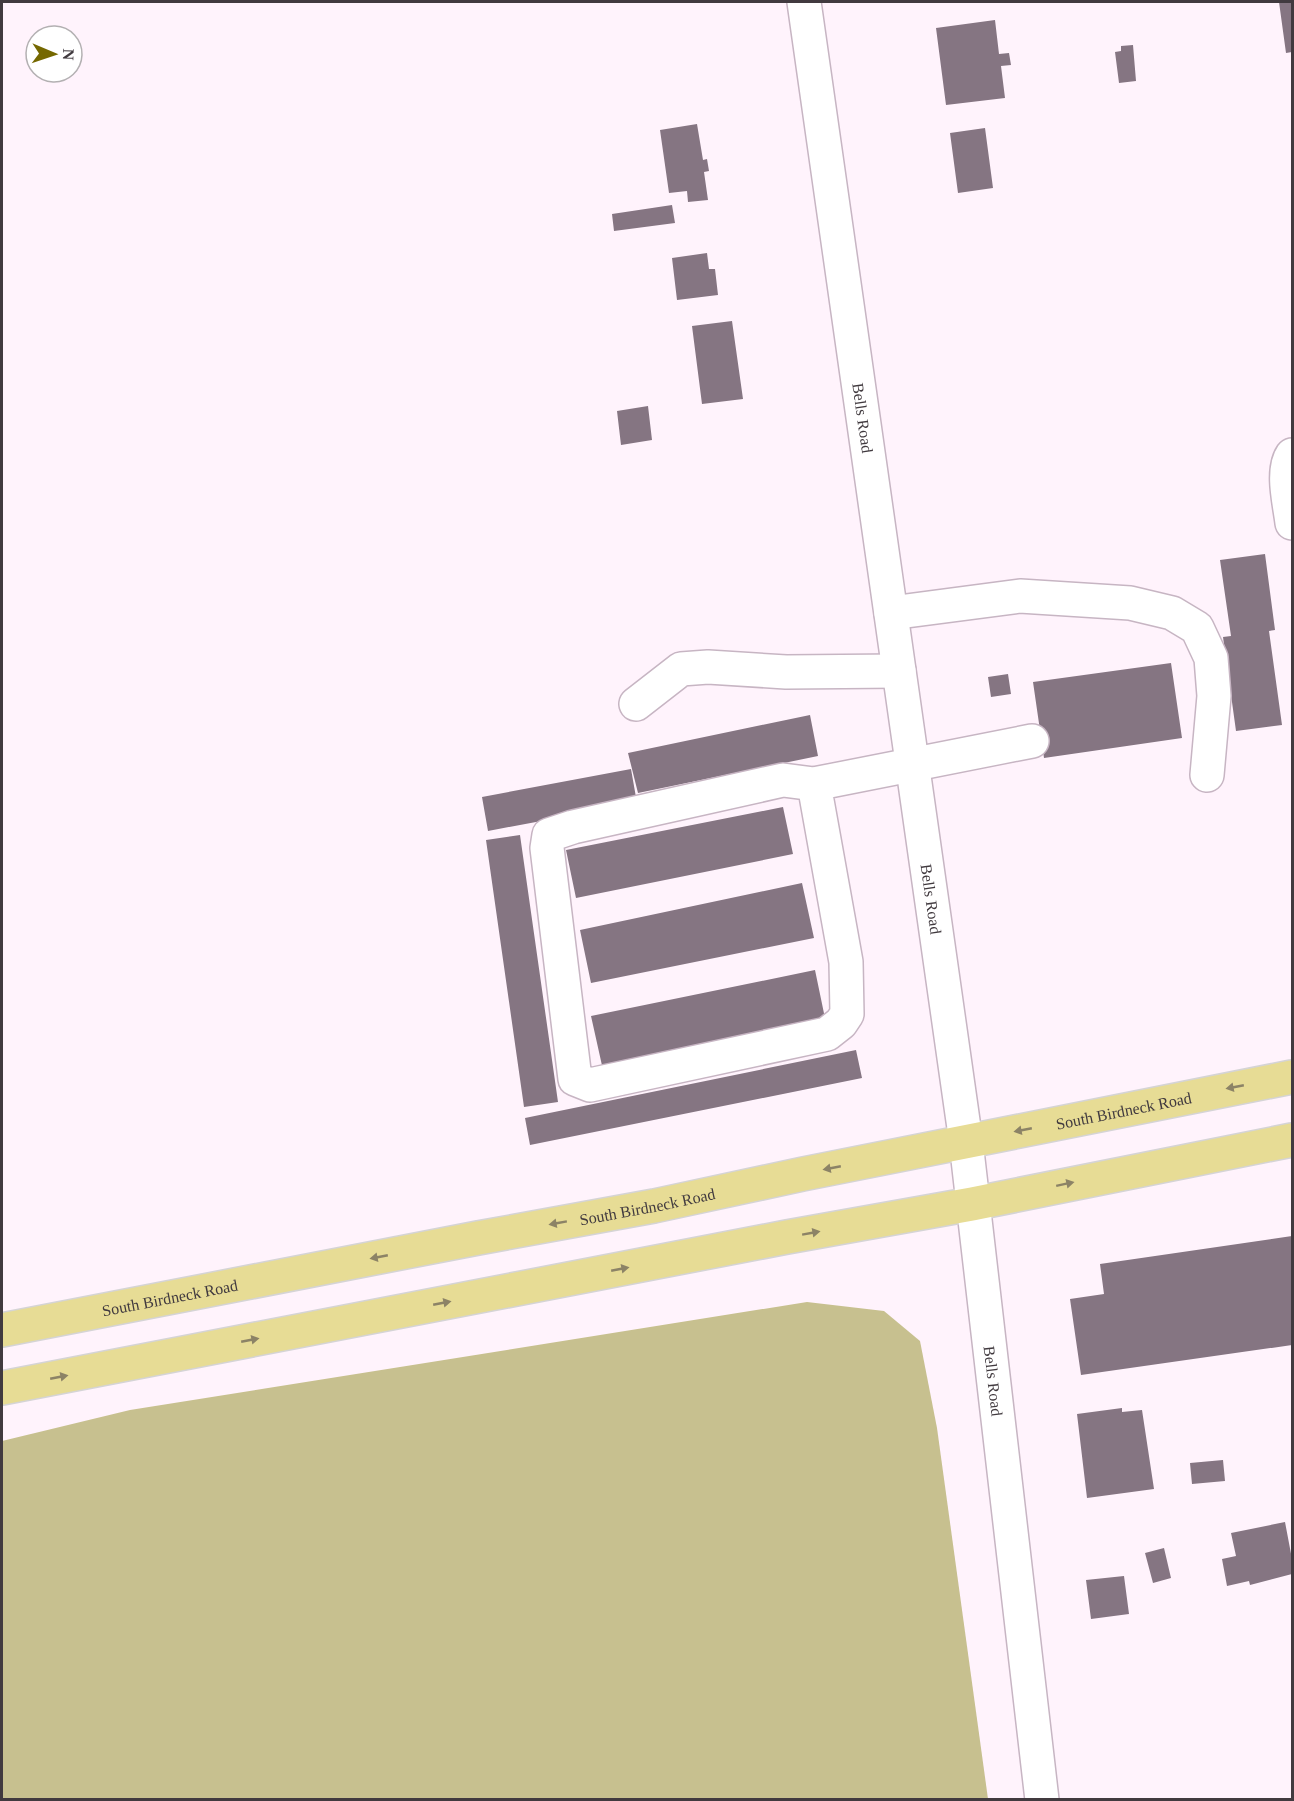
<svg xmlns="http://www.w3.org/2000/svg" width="1294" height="1801" viewBox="0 0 1294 1801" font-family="Georgia,serif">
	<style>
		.forest { fill: #c7c08f }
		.building { fill: #857582 }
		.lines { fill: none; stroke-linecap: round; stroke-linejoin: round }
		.minor-casing { stroke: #c7b5c3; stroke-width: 36 }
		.major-casing { stroke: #d5d4d5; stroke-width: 36 }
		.minor { stroke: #fff; stroke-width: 33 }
		.major { stroke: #e7dc95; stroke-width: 33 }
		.oneway { fill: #8c8366 }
		.labels { text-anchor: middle; stroke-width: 6; stroke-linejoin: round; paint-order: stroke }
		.street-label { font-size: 16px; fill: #413a3f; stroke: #fff }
	</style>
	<rect width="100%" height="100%" fill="#fff3fc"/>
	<path class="forest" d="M807 1302 884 1311 920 1341 937 1428 988 1799H2V1441L130 1410Z"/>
	<path class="building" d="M1279 2H1292V52L1286 53Z
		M995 20 999 54 1009 53 1011 65 1001 66 1005 98 946 105 936 28Z
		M1133 45 1136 81 1119 83 1115 52 1121 51V46Z
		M697 124 703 160 707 159 709 171 704 172 708 200 688 202 687 191 669 193 660 130Z
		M985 128 993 188 958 193 950 133Z
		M672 205 675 223 614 231 612 214Z
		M707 253 709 269H715L718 295 677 300 672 258Z
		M732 321 743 399 702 404 692 326Z
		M648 406 652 440 621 445 617 411Z
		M1265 554 1275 630 1269 631 1282 725 1236 731 1223 637 1231 636 1220 560Z
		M1171 663 1182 738 1044 758 1033 682Z
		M1008 674 1011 694 991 697 988 677Z
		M810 715 818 756 638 793 628 753Z
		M631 769 637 803 488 831 482 797Z
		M783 807 793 854 576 898 566 850Z
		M520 835 558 1102 524 1107 486 840Z
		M802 883 814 938 591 983 580 930Z
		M815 970 826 1023 603 1070 591 1016Z
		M856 1050 862 1078 530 1145 525 1118Z
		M1292 1236V1345L1081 1375 1070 1299 1104 1294 1100 1264Z
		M1122 1408V1412L1142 1410 1154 1489 1087 1498 1077 1414Z
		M1223 1460 1225 1481 1192 1484 1190 1463Z
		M1285 1522 1292 1559V1574L1250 1585 1249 1581 1227 1586 1222 1559 1236 1556 1231 1533Z
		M1164 1548 1171 1578 1153 1583 1145 1553Z
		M1124 1576 1129 1614 1091 1619 1086 1580Z"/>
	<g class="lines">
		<g class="minor-casing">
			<g id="minor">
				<path id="s1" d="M804 2 966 1142 1042 1800"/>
				<path d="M1292 455C1281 471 1290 505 1292 523"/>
				<path d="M891 613 1020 596 1130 603 1172 613 1197 628 1211 658 1214 696 1207 775"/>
				<path d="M636 704 681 669 708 667 786 672 899 671"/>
				<path d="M814 784 846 962 847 1014 841 1023 827 1034 590 1085 575 1079 547 848 549 835 573 827 783 780 814 784 1032 741"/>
			</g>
		</g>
		<g class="major-casing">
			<g id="major">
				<path id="s2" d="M2 1330 478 1238 654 1206 803 1174 1292 1077"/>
				<path d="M2 1388 787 1237 972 1204 1292 1140"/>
			</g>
		</g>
		<use href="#minor" class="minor"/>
		<use href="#major" class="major"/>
	</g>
	<defs><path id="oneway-solid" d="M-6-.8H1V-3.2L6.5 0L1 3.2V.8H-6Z" transform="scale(1.5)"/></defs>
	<g class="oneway">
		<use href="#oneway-solid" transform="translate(1235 1087) rotate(169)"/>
		<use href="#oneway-solid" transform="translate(1023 1130) rotate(169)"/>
		<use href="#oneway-solid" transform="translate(832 1168) rotate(169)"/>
		<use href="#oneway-solid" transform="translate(1065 1184) rotate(-12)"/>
		<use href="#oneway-solid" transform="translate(558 1223) rotate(170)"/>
		<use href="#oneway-solid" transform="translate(811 1233) rotate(-10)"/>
		<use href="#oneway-solid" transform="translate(379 1257) rotate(169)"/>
		<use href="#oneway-solid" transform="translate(620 1269) rotate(-11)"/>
		<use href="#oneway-solid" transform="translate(442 1303) rotate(-11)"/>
		<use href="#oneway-solid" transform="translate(250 1340) rotate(-11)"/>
		<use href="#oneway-solid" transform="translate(59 1377) rotate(-11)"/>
	</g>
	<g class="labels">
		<g class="street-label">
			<text dy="6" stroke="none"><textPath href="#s1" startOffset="420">Bells Road</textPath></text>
			<text dy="6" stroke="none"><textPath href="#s1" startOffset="906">Bells Road</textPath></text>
			<text dy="6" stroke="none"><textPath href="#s2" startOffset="1143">South Birdneck Road</textPath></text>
			<text dy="6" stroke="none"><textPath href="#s2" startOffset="657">South Birdneck Road</textPath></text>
			<text dy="6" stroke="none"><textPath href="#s2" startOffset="171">South Birdneck Road</textPath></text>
			<text dy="6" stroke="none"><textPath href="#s1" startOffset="1392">Bells Road</textPath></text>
		</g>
	</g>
	<rect width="1294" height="1801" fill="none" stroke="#413a3f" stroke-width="6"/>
	<g transform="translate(54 54) rotate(92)"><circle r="28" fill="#ffffff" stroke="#b3b0b2" stroke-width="1.5"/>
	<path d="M0-4.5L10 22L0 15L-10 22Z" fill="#756800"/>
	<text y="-9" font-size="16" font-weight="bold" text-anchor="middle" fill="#413a3f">N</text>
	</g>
</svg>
